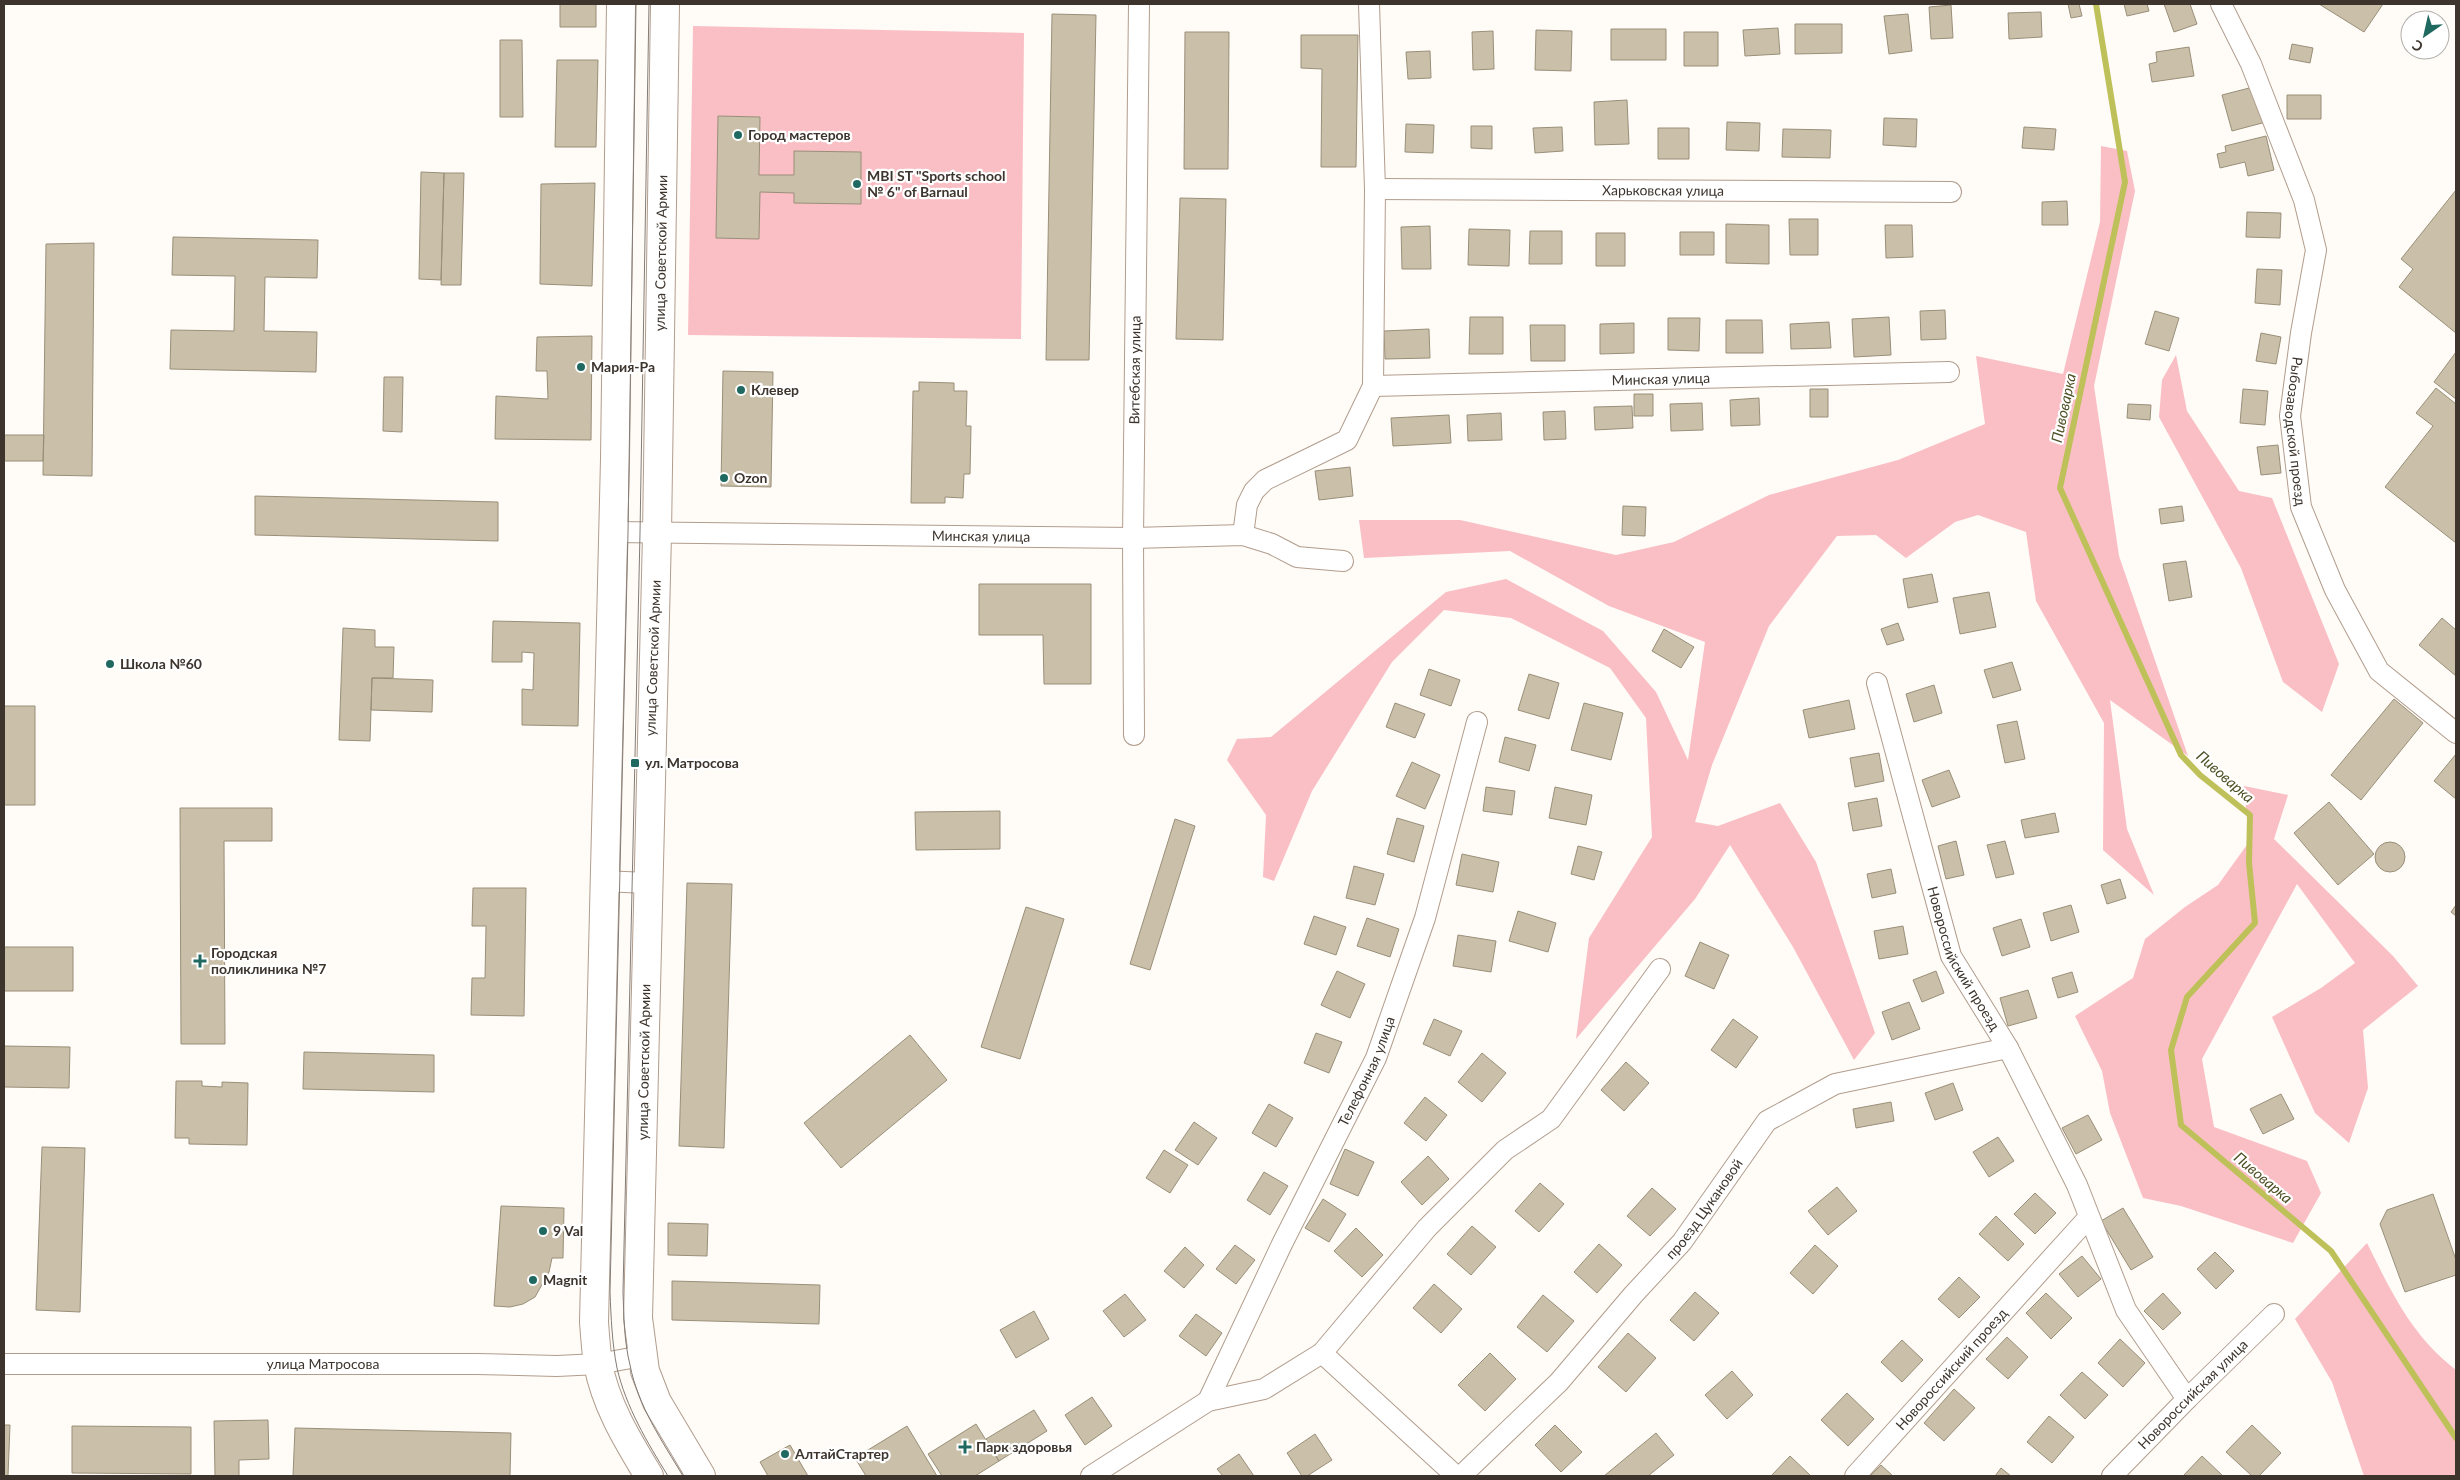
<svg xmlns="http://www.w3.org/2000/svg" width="2460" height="1480" viewBox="0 0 2460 1480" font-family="Lato,sans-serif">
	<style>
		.green { fill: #fabfc5 }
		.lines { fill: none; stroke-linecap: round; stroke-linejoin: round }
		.stream { stroke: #bec159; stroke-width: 6 }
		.building { fill: #cac0a9; stroke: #998f79 }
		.street-casing { stroke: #b19d8d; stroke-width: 22 }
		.secondary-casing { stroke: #b19d8d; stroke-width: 30 }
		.street { stroke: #fff; stroke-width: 20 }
		.secondary { stroke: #fff; stroke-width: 28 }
		.tram { stroke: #837c76; stroke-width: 1 }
		.poi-dot { fill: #206961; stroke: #fff; stroke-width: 2 }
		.labels { text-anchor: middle; stroke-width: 4.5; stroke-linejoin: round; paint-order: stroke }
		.poi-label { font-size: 14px; font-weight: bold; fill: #3c342d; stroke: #fff; text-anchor: start }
		.street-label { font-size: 14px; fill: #3c342d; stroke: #fff }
		.water-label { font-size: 15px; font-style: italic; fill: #4f5025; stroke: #fff }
	</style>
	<rect width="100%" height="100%" fill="#fffbf7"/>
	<path class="green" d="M693 26 1024 33 1021 339 688 335Z
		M2101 146 2127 151 2135 191 2094 386 2119 556 2188 756 2110 700 2127 829 2154 895 2103 850 2104 723 2036 601 2026 532 1978 515 1955 522 1906 558 1876 535 1837 536 1769 626 1712 765 1695 822 1718 826 1780 803 1816 862 1875 1033 1854 1060 1793 947 1730 845 1695 899 1576 1039 1589 938 1652 837 1646 718 1610 668 1511 618 1444 610 1392 662 1312 791 1274 881 1263 877 1266 815 1227 760 1237 739 1271 737 1446 592 1506 579 1603 631 1656 692 1688 760 1705 642 1609 606 1510 551 1364 558 1359 520H1460L1616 555 1674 542 1769 495 1898 460 1985 424 1976 356 2063 374 2100 222Z
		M2176 355 2187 411 2239 491 2272 498 2339 664 2322 712 2283 682 2241 568 2159 417 2162 380Z
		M2244 786 2288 795 2274 839 2393 956 2418 986 2363 1030 2368 1088 2349 1143 2315 1113 2272 1017 2321 988 2355 963 2297 884 2202 1059 2214 1127 2307 1161 2321 1193 2293 1243 2181 1206 2143 1198 2110 1113 2102 1071 2075 1016 2133 978 2145 939 2185 907 2218 885 2249 842Z
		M2367 1243C2392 1293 2411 1335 2456 1370V1476H2364L2332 1382 2295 1319Z"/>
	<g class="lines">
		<path class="stream" d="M2096 4 2125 182 2060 488 2181 755 2200 775 2250 815 2249 863 2255 923 2187 997 2171 1050 2181 1125 2331 1251 2456 1438"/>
	</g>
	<path class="building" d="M560 4H596V27H560Z
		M2068 4H2079L2082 16 2071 18Z
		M2124 4H2147L2149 11 2127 16Z
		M2164 4H2190L2197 24 2174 32Z
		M2319 4H2383L2364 32Z
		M1951 5 1953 38 1931 39 1929 7Z
		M2041 12 2042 37 2009 39 2008 13Z
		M1052 14 1096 15 1089 360H1046Z
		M1908 14 1912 51 1889 54 1884 16Z
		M1795 24H1842V53L1795 54Z
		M1778 28 1780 54 1745 56 1743 30Z
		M1611 29H1666V60H1611Z
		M1536 30 1572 31 1571 71 1535 70Z
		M1493 31 1494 69 1473 70 1472 32Z
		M1185 32H1229L1228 169H1184Z
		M1684 32H1718V66H1684Z
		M1301 35H1358L1356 167H1321L1322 69 1301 68Z
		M500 40H522L523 117H500Z
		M2292 44 2313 48 2310 63 2289 59Z
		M2189 47 2194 76 2152 82 2149 64 2157 62 2156 52Z
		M1430 51 1431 78 1408 79 1406 52Z
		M557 60H598L596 147H555Z
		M2257 86 2266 122 2232 131 2222 95Z
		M2287 95H2321V119H2287Z
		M1627 100 1629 144 1595 145 1594 102Z
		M718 116 760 117 759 175H794V151L861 152V204L794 203V193L760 192 759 239 716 238Z
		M1884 118 1917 119 1916 147 1883 145Z
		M1727 122 1760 123 1759 151 1726 150Z
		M1406 124 1434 125 1433 153 1405 152Z
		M1471 126H1492V149L1471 148Z
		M1562 127 1563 151 1535 153 1533 128Z
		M2024 127 2056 129 2054 150 2022 148Z
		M1658 128H1689V159H1658Z
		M1783 129 1831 130 1830 158 1782 157Z
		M2266 136 2274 170 2248 176 2245 162 2220 168 2217 154 2226 152 2225 146Z
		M421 172 444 173 441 280 419 279Z
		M444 173H464L461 285H441Z
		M595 183 592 286 540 284 541 184Z
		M2456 190V333L2399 287 2413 269 2401 259Z
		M1180 198 1226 199 1223 340 1176 339Z
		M2067 201 2068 225H2042V202Z
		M2247 212 2281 213 2280 238 2246 237Z
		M1789 219H1818V255H1790Z
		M1726 224 1769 225V264L1726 263Z
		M1885 225H1912L1913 257 1886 258Z
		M1430 226 1431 269H1402L1401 227Z
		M1469 229 1510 230 1509 266 1468 265Z
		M1530 231H1562V264H1529Z
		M1680 232H1714V255H1680Z
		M1596 233H1625V266H1596Z
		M173 237 318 240 317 278 265 277 264 331 317 332 316 372 170 369 171 330 234 331 235 276 172 275Z
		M94 243 92 476 43 475 46 244Z
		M2257 269 2282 270 2280 305 2255 303Z
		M1945 310 1946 339 1921 340 1920 311Z
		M2155 311 2179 318 2169 351 2145 344Z
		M1470 317H1503V354H1469Z
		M1889 317 1891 355 1854 357 1852 319Z
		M1668 318H1700L1699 351 1668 350Z
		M1726 320H1762L1763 353H1726Z
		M1829 322 1831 348 1791 349 1790 324Z
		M1634 323V353L1600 354V324Z
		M1530 325H1565V361H1531Z
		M1429 329 1430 358 1385 359 1384 331Z
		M2261 333 2281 337 2276 364 2256 361Z
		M592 336 591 440 495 439 496 396 548 399 547 371H536L537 337Z
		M2456 352V399L2434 382Z
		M723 371 773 372 771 487 721 486Z
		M384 377H403L402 432 383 431Z
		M919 382 954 383V391H967L966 426H971L970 474H964L963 498 945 497V503H911L913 391H919Z
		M2436 388 2456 404V543L2385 487 2433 426 2416 413Z
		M1810 389H1828V417H1810Z
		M2243 389 2268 391 2265 425 2240 423Z
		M1634 394H1653V416H1634Z
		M1759 398 1760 425 1731 426 1730 400Z
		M1702 403 1703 430 1671 431 1670 404Z
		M2128 404 2151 405 2150 420 2127 418Z
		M1632 406 1633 428 1595 430 1594 407Z
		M1565 411 1566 439 1544 440 1543 412Z
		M1501 413 1502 440 1468 441 1467 415Z
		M1449 415 1451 443 1393 446 1391 418Z
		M4 435H44L43 461H4Z
		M2278 445 2281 473 2261 475 2257 447Z
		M1350 467 1353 496 1319 500 1315 471Z
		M255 496 498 502V541L255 535Z
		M1623 506 1646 507 1645 536 1622 535Z
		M2182 506 2184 521 2161 524 2159 509Z
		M2186 561 2192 597 2169 601 2163 564Z
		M1932 574 1938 602 1908 608 1903 579Z
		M979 584H1091V684H1044L1043 635H979Z
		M1989 592 1996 627 1960 634 1953 598Z
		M2442 618 2456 630V676L2419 645Z
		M493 621 580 623 578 726 522 725V689L533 690 534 653 522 652V662H492Z
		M1898 623 1904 640 1887 645 1881 629Z
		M343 628 375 630V647H394L393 678H372L370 741 339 740Z
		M1664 629 1694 647 1681 668 1652 651Z
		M2012 662 2021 690 1993 698 1984 670Z
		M1429 669 1460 680 1451 706 1420 695Z
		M1529 674 1559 683 1549 719 1518 710Z
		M372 678 433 680 432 712 371 710Z
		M1934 685 1942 713 1914 722 1906 694Z
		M2394 699 2423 723 2361 800 2331 775Z
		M1849 700 1855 729 1809 738 1803 710Z
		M1395 703 1425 714 1415 738 1386 727Z
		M1584 703 1623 713 1611 760 1571 750Z
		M4 706H35V805H4Z
		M2017 721 2025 759 2005 763 1997 725Z
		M1505 737 1536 745 1529 771 1499 762Z
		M1879 753 1884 781 1855 787 1850 758Z
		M2456 754V799L2434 781Z
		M1412 762 1440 775 1425 809 1396 796Z
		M1949 770 1960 797 1932 807 1922 780Z
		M1486 787 1515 791 1512 815 1483 811Z
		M1555 787 1592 795 1586 825 1549 818Z
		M1877 798 1882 826 1853 831 1848 803Z
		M2329 802 2374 854 2338 885 2294 833Z
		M180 808H272V841H224L225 1044H181Z
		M1000 811V849L916 850 915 812Z
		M2055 813 2059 832 2025 838 2021 820Z
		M1397 818 1424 826 1414 862 1387 854Z
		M1175 819 1195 826 1150 970 1130 964Z
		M1956 841 1964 875 1946 879 1938 846Z
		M2005 841 2014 874 1996 878 1987 845Z
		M2375 857a15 15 0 1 1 30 0a15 15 0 1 1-30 0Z
		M1578 846 1602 852 1594 880 1571 874Z
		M1462 854 1499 862 1493 892 1456 885Z
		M1354 866 1384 874 1375 905 1346 898Z
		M1891 869 1896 893 1872 898 1867 874Z
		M2120 879 2126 898 2107 904 2101 885Z
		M687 883 732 884 724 1148 679 1146Z
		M473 888H526L524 1016 471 1015 472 978H485L486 926H472Z
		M2071 905 2079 932 2051 941 2043 913Z
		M2456 905V916L2451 912Z
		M1026 907 1064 919 1020 1059 981 1047Z
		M1518 911 1556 923 1548 952 1509 941Z
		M1314 916 1346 927 1336 955 1304 944Z
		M1367 918 1399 929 1390 957 1357 946Z
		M2021 919 2030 947 2002 956 1993 928Z
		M1903 926 1908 954 1879 959 1874 931Z
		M1458 935 1496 941 1491 972 1453 966Z
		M1700 942 1729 955 1714 989 1685 976Z
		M4 947H73V991H4Z
		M1337 971 1365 984 1350 1018 1321 1005Z
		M1936 971 1944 993 1922 1002 1913 980Z
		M2072 972 2078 992 2058 998 2052 978Z
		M2028 990 2037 1018 2008 1026 2000 998Z
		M1909 1002 1920 1029 1892 1040 1882 1012Z
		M1434 1019 1462 1031 1450 1056 1423 1044Z
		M1733 1019 1758 1037 1736 1068 1711 1050Z
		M1316 1033 1342 1042 1329 1073 1304 1063Z
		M910 1035 947 1080 841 1168 804 1123Z
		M4 1046 70 1047 69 1088 4 1087Z
		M304 1052 434 1055V1092L303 1089Z
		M1482 1053 1506 1073 1482 1102 1458 1082Z
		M1626 1062 1649 1083 1624 1111 1601 1090Z
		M176 1081H202V1086L222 1087V1082L248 1083 247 1145 189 1144V1138H175Z
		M1953 1083 1963 1110 1935 1120 1925 1093Z
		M2281 1094 2294 1119 2263 1134 2250 1109Z
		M1425 1097 1447 1115 1426 1141 1404 1123Z
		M1891 1102 1894 1121 1856 1128 1853 1109Z
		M1269 1104 1293 1118 1276 1147 1252 1133Z
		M2088 1115 2102 1140 2076 1154 2062 1128Z
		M1194 1122 1217 1138 1198 1165 1175 1150Z
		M1998 1137 2014 1161 1989 1177 1973 1152Z
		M42 1147 85 1148 80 1312 36 1310Z
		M1345 1149 1374 1162 1358 1196 1330 1184Z
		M1164 1150 1188 1165 1170 1193 1146 1178Z
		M1428 1156 1449 1179 1422 1205 1401 1182Z
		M1264 1172 1288 1186 1270 1215 1247 1200Z
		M1540 1183 1564 1204 1539 1232 1515 1211Z
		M1837 1187 1857 1211 1828 1235 1808 1211Z
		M1652 1188 1676 1209 1650 1236 1627 1216Z
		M2035 1193 2056 1213 2035 1234 2014 1214Z
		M2433 1194 2456 1260V1275L2405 1292 2380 1224 2387 1210Z
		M1323 1199 1346 1214 1329 1242 1305 1228Z
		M501 1206 564 1208 563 1258H552L549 1272 535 1297 523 1304 510 1307 494 1306Z
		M2123 1208 2153 1257 2131 1270 2101 1221Z
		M1996 1216 2024 1244 2008 1261 1979 1234Z
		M668 1223 708 1224 707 1256 668 1255Z
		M1472 1226 1496 1247 1471 1275 1447 1254Z
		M1356 1228 1383 1255 1362 1277 1334 1251Z
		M1599 1244 1622 1265 1597 1293 1574 1272Z
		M1235 1245 1255 1260 1236 1284 1216 1269Z
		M1815 1245 1838 1266 1813 1294 1790 1273Z
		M1185 1247 1204 1265 1184 1288 1164 1271Z
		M2215 1252 2234 1271 2216 1289 2197 1269Z
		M2082 1256 2101 1279 2078 1297 2059 1274Z
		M1959 1277 1980 1297 1959 1318 1938 1299Z
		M672 1281 820 1285 819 1324 672 1320Z
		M1434 1284 1462 1309 1441 1333 1413 1308Z
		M1695 1292 1719 1313 1694 1341 1670 1320Z
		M2046 1293 2072 1318 2051 1339 2026 1313Z
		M2163 1293 2181 1313 2163 1330 2144 1311Z
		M1125 1294 1146 1320 1124 1337 1103 1311Z
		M1543 1295 1574 1321 1547 1352 1517 1327Z
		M1034 1311 1049 1339 1016 1358 1000 1330Z
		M1196 1314 1222 1333 1206 1356 1179 1336Z
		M1628 1333 1656 1358 1626 1392 1598 1367Z
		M2007 1337 2028 1357 2008 1379 1986 1359Z
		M2120 1339 2145 1363 2123 1387 2098 1363Z
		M1902 1340 1923 1360 1902 1382 1881 1362Z
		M1490 1353 1516 1379 1485 1411 1458 1385Z
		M1732 1371 1753 1395 1727 1419 1705 1395Z
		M2082 1372 2108 1395 2085 1419 2060 1395Z
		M1954 1389 1975 1408 1944 1441 1924 1423Z
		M1847 1393 1874 1419 1848 1446 1821 1420Z
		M1092 1397 1112 1426 1085 1445 1065 1415Z
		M1034 1410 1047 1431 999 1461 986 1439Z
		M2049 1416 2074 1437 2052 1463 2027 1442Z
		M268 1420 269 1459 239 1460V1476H215L214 1421Z
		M976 1424 999 1461 975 1476H942L928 1454Z
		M4 1425H10L8 1476H4Z
		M1555 1425 1582 1452 1561 1472 1535 1445Z
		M2252 1425 2281 1453 2259 1476H2252L2226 1452Z
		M72 1426 191 1427V1474L72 1473Z
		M907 1426 937 1476H866L855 1458Z
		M295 1428 511 1433 510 1476H293Z
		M1656 1433 1674 1455 1648 1476H1604Z
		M1315 1434 1332 1460 1307 1476H1302L1287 1453Z
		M790 1445 808 1476H768L760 1462Z
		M1239 1454 1254 1476H1223L1217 1469Z
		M1790 1456 1811 1476H1771Z
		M2202 1456 2223 1476H2183Z
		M1881 1465 1893 1476H1870Z
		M2001 1468 2011 1476H1995Z"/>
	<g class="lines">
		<g class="street-casing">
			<g id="street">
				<path id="s1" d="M2221 4 2251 64 2304 200 2316 250 2301 333 2290 416 2301 507 2335 590 2379 671 2456 733"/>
				<path id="s2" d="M1375 189 1951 192"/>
				<path id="s3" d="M1373 386 1949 372"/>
				<path id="s4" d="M613 532 1133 538 1243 535 1272 544 1297 557 1343 561"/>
				<path d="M1243 535 1247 505 1254 491 1265 480 1347 440 1373 386 1375 189 1369 4"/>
				<path id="s5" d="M1877 683 1951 956 2008 1048 2077 1185 2126 1310 2187 1399"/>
				<path id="s6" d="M1134 735 1133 538 1139 4"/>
				<path d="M603 881 647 883"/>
				<path d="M1322 1353 1456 1476"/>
				<path id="s7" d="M4 1364H477L557 1366 598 1364 642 1356"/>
				<path id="s8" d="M1208 1401 1282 1244 1376 1058 1425 918 1477 722"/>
				<path d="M1091 1476 1208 1401 1264 1389 1322 1353 1427 1228 1505 1150 1551 1119 1660 969"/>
				<path id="s9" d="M1461 1476 1559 1382 1633 1295 1682 1242 1767 1121 1835 1084 2008 1048"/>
				<path id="s10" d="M1855 1476 2088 1218"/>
				<path id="s11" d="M2112 1476 2187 1399 2274 1314"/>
			</g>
		</g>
		<g class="secondary-casing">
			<path id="secondary" d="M621 4 615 459 594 1322C595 1336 596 1350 598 1364 606 1406 628 1441 649 1476
				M665 4 657 534 638 1318 645 1371 657 1402 701 1476"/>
		</g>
		<use href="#street" class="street"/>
		<use href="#secondary" class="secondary"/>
		<path class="tram" d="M636 4 628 533 610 1292C611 1317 612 1343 617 1368 626 1407 647 1442 668 1476
			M649 4 640 533 623 1292C624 1317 624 1341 630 1365 638 1406 662 1441 683 1476"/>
	</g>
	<g class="poi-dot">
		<circle cx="738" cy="135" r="5"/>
		<circle cx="857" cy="184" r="5"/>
		<circle cx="581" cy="367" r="5"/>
		<circle cx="741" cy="390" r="5"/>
		<circle cx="724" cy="478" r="5"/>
		<circle cx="110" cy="664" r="5"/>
		<rect x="630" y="758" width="10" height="10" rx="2.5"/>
		<path d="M197.5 953.5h5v5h5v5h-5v5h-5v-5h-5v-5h5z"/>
		<circle cx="543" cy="1231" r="5"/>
		<circle cx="533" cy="1280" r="5"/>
		<path d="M962.5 1439.5h5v5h5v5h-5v5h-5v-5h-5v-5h5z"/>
		<circle cx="785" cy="1454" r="5"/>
	</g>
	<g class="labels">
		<g class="poi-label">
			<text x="748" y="140">Город мастеров</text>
			<text x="867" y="181">MBI ST "Sports school<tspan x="867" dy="16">№ 6" of Barnaul</tspan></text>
			<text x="591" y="372">Мария-Ра</text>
			<text x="751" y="395">Клевер</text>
			<text x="734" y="483">Ozon</text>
			<text x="120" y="669">Школа №60</text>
			<text x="645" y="768">ул. Матросова</text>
			<text x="211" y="958">Городская<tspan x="211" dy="16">поликлиника №7</tspan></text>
			<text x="553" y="1236">9 Val</text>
			<text x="543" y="1285">Magnit</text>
			<text x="976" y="1452">Парк здоровья</text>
			<text x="795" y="1459">АлтайСтартер</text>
		</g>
		<g class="street-label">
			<text dy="5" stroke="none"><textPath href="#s2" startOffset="288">Харьковская улица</textPath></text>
			<text transform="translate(661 253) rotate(-89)" y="5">улица Советской Армии</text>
			<text dy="5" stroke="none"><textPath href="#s6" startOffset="365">Витебская улица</textPath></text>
			<text dy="5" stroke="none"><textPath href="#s3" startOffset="288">Минская улица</textPath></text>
			<text dy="5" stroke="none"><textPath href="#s1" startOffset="448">Рыбозаводской проезд</textPath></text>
			<text dy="5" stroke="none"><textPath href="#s4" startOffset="368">Минская улица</textPath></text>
			<text transform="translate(653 658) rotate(-88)" y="5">улица Советской Армии</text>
			<text dy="5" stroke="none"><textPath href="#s5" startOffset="290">Новороссийский проезд</textPath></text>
			<text transform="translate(644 1062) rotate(-89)" y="5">улица Советской Армии</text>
			<text dy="5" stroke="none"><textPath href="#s8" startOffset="366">Телефонная улица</textPath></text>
			<text dy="5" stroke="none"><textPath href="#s9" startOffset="362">проезд Цукановой</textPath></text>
			<text dy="5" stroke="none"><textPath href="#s7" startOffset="319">улица Матросова</textPath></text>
			<text dy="5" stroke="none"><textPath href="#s10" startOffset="144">Новороссийский проезд</textPath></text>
			<text dy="5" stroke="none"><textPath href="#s11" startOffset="115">Новороссийская улица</textPath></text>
		</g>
		<g class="water-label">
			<text transform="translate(2064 408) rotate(-78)" y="5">Пивоварка</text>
			<text transform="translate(2225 777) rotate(41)" y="5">Пивоварка</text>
			<text transform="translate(2263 1178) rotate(40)" y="5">Пивоварка</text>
		</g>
	</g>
	<rect width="2460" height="1480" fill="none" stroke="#3c342d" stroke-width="10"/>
	<g transform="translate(2425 35) rotate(214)"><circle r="24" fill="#ffffff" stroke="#b1aeab"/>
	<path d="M0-4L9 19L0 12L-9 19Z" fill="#206961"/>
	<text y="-8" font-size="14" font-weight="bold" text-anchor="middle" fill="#3c342d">С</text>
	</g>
</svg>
